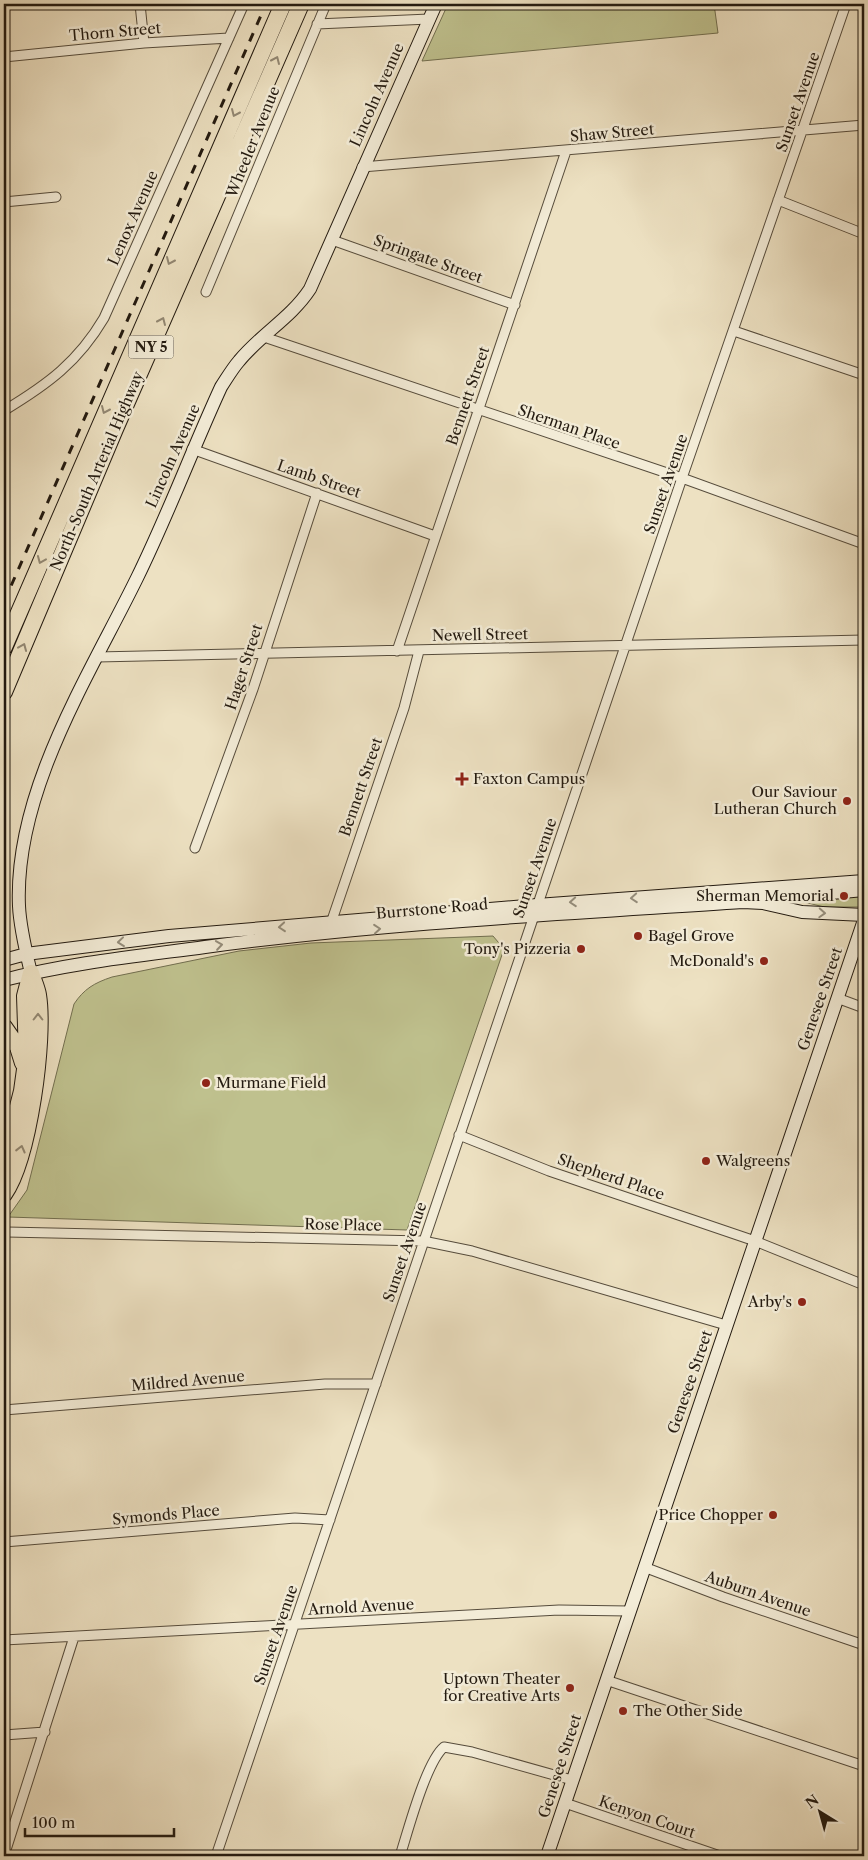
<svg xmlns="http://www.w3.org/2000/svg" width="868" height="1860" viewBox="0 0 868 1860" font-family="'Libre Caslon Text',serif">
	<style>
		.green { fill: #bfc18e; stroke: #716e4f }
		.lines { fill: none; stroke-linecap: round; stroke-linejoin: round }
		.street-casing { stroke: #564c3c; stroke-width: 11 }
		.secondary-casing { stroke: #231a10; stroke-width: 14 }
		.highway-casing { stroke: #231a10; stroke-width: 18 }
		.street { stroke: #f3ecd7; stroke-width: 9 }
		.secondary { stroke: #f3ecd7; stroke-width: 12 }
		.highway { stroke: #ede1c2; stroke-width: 16 }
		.rail { stroke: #231a10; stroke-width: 3; stroke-dasharray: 9 9; stroke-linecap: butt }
		.oneway { stroke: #928772 }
		.oneway2 { stroke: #958e7d }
		.poi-dot { fill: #8f2418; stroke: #f3ecd7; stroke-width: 2 }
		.labels { text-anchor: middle; stroke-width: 5; stroke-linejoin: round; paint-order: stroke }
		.shield { fill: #f3ecd7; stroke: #61594c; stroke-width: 1 }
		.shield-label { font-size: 14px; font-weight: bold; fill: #231a10 }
		.street-label { font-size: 15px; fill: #231a10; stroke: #f3ecd7 }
		.poi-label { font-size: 15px; fill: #231a10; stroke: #f3ecd7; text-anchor: end }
	</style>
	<rect width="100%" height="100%" fill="#ede1c2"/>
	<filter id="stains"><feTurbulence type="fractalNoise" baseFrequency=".004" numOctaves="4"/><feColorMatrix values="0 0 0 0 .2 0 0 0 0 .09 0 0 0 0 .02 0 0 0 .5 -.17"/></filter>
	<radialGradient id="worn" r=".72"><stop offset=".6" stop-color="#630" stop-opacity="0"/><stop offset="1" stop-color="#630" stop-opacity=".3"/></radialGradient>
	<path class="green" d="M448 4H714L718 33 422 61Z
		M864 889V907H824L784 897Z
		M493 936 504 949 407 1230 8 1217 27 1190 74 1004C84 989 94 983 112 977L239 951 311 943Z"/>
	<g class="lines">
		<g class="street-casing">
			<path id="street" d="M140 4 144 43
				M317 24 429 19
				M4 57 144 43 229 38
				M362 167 864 125
				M778 200 864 234
				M4 202 56 197
				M332 240 515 305
				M206 292 326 4
				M734 331 864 375
				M264 337 682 478 864 544
				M5 410C48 384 78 362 104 318L244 4
				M192 449 435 536
				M397 651 566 151
				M97 657 864 640
				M195 848 253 689 317 493
				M330 926 404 708 419 651
				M837 998 864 1008
				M459 1135 549 1171 755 1241 864 1285
				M7 1232 423 1241 472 1251 726 1325
				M4 1410 325 1384H376
				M4 1542 295 1518 330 1520
				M644 1567 723 1597 864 1645
				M4 1640 559 1610 629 1611
				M606 1680 864 1766
				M4 1735 45 1732
				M565 1803 720 1856
				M4 1856 74 1637
				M216 1856 682 478 846 4
				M400 1856C408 1831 426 1762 444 1747L472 1752 572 1780"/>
		</g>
		<g class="secondary-casing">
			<path id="secondary" d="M765 899 864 890
				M4 960 26 954 169 936 537 905 864 881
				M31 973C26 952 20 928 19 906 14 792 89 676 137 578 168 515 192 450 221 387 227 378 232 369 239 361 261 334 291 318 310 289L436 4
				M4 980C69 963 138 956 205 947 383 923 563 914 743 902L763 903 802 912 864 915
				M547 1856 864 920"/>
		</g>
		<g class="highway-casing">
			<path id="highway" d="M4 647 283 4
				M4 692 115 429 301 4
				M4 1027 18 1047 23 1063
				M4 1161 22 1091 27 1055 25 996 31 973
				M4 1194C29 1158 45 1039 38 995 37 988 33 980 31 973"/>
		</g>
		<use href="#street" class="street"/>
		<use href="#secondary" class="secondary"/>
		<use href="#highway" class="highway"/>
		<path class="rail" d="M4 602 266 4"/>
	</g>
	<defs><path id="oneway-chevron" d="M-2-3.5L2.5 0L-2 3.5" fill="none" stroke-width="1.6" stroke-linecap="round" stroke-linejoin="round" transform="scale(1.25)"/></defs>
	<g class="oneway">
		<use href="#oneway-chevron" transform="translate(276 60) rotate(-66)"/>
		<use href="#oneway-chevron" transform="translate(235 113) rotate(114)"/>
		<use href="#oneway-chevron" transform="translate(170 261) rotate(114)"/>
		<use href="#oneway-chevron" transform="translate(162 321) rotate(-66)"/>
		<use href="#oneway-chevron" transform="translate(105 410) rotate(114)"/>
		<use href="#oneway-chevron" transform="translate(41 560) rotate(113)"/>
		<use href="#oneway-chevron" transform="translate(23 647) rotate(-67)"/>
		<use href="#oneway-chevron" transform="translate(38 1017) rotate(-90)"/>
		<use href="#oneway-chevron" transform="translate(21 1149) rotate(-76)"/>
	</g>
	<g class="oneway2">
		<use href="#oneway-chevron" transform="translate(634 898) rotate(176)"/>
		<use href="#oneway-chevron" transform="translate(573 902) rotate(176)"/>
		<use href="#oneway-chevron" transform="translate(822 913) rotate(3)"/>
		<use href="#oneway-chevron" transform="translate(282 927) rotate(175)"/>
		<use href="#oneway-chevron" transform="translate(377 929) rotate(-5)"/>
		<use href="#oneway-chevron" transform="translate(121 942) rotate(174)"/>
		<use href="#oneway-chevron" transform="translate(219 945) rotate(-8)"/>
	</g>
	<g class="poi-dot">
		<path d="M459.5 771.5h5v5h5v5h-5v5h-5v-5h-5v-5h5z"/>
		<circle cx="847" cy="801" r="5"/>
		<circle cx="844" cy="896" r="5"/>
		<circle cx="638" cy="936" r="5"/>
		<circle cx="581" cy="949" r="5"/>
		<circle cx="764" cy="961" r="5"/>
		<circle cx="206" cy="1083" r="5"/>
		<circle cx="706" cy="1161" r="5"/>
		<circle cx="802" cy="1302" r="5"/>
		<circle cx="773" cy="1515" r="5"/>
		<circle cx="570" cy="1688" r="5"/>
		<circle cx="623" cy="1711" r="5"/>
	</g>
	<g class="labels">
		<rect class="shield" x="128.5" y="335.5" width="45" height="23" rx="4"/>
		<g class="shield-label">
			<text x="151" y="352">NY 5</text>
		</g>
		<g class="street-label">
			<text transform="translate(115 32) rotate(-5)" y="5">Thorn Street</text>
			<text transform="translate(377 95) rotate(-66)" y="5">Lincoln Avenue</text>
			<text transform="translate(798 102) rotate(-71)" y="5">Sunset Avenue</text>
			<text transform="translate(612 133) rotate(-5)" y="5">Shaw Street</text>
			<text transform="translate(253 142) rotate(-68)" y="5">Wheeler Avenue</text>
			<text transform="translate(133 218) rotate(-66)" y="5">Lenox Avenue</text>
			<text transform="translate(428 259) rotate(20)" y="5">Springate Street</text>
			<text transform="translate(468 396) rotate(-71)" y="5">Bennett Street</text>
			<text transform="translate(569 427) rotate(19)" y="5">Sherman Place</text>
			<text transform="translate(173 456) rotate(-66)" y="5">Lincoln Avenue</text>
			<text transform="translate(97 471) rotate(-67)" y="5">North-South Arterial Highway</text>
			<text transform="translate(319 479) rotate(19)" y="5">Lamb Street</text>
			<text transform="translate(666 484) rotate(-71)" y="5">Sunset Avenue</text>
			<text transform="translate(480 635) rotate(-1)" y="5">Newell Street</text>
			<text transform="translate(244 667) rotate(-72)" y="5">Hager Street</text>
			<text transform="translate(361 787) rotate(-71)" y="5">Bennett Street</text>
			<text transform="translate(535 868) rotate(-71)" y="5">Sunset Avenue</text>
			<text transform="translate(432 909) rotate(-5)" y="5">Burrstone Road</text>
			<text transform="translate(820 999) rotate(-71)" y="5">Genesee Street</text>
			<text transform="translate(611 1177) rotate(19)" y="5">Shepherd Place</text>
			<text transform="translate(343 1225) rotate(1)" y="5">Rose Place</text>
			<text transform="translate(405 1252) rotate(-71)" y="5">Sunset Avenue</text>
			<text transform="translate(188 1381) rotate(-5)" y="5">Mildred Avenue</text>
			<text transform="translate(690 1382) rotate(-71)" y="5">Genesee Street</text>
			<text transform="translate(166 1515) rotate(-5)" y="5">Symonds Place</text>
			<text transform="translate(758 1594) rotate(19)" y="5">Auburn Avenue</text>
			<text transform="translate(361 1607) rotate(-3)" y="5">Arnold Avenue</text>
			<text transform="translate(276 1635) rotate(-71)" y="5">Sunset Avenue</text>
			<text transform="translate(560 1766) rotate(-72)" y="5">Genesee Street</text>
			<text transform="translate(647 1817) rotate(19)" y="5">Kenyon Court</text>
		</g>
		<g class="poi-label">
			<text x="473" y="784" text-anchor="start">Faxton Campus</text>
			<text x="837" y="797">Our Saviour<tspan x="837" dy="17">Lutheran Church</tspan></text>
			<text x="834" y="901">Sherman Memorial</text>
			<text x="648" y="941" text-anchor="start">Bagel Grove</text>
			<text x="571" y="954">Tony's Pizzeria</text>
			<text x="754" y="966">McDonald's</text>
			<text x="216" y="1088" text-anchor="start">Murmane Field</text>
			<text x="716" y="1166" text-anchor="start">Walgreens</text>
			<text x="792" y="1307">Arby's</text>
			<text x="763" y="1520">Price Chopper</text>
			<text x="560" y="1684">Uptown Theater<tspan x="560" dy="17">for Creative Arts</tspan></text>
			<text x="633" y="1716" text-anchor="start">The Other Side</text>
		</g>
	</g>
	<rect width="868" height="1860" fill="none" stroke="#ede1c2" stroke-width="20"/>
	<rect x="5" y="5" width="858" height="1850" fill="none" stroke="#231a10" stroke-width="2.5"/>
	<rect x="10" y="10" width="848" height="1840" fill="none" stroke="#231a10"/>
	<g transform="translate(820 1812) rotate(323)" stroke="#f3ecd7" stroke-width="4" paint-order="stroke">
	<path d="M0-4L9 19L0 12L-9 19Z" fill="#231a10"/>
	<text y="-8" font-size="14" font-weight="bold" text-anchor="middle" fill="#231a10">N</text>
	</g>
	<path d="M25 1828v8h149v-8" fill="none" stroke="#231a10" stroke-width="2.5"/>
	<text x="32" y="1828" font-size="15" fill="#231a10" stroke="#f3ecd7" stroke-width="4" paint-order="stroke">100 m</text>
	<rect width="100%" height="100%" filter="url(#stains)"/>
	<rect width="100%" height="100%" fill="url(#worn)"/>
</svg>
